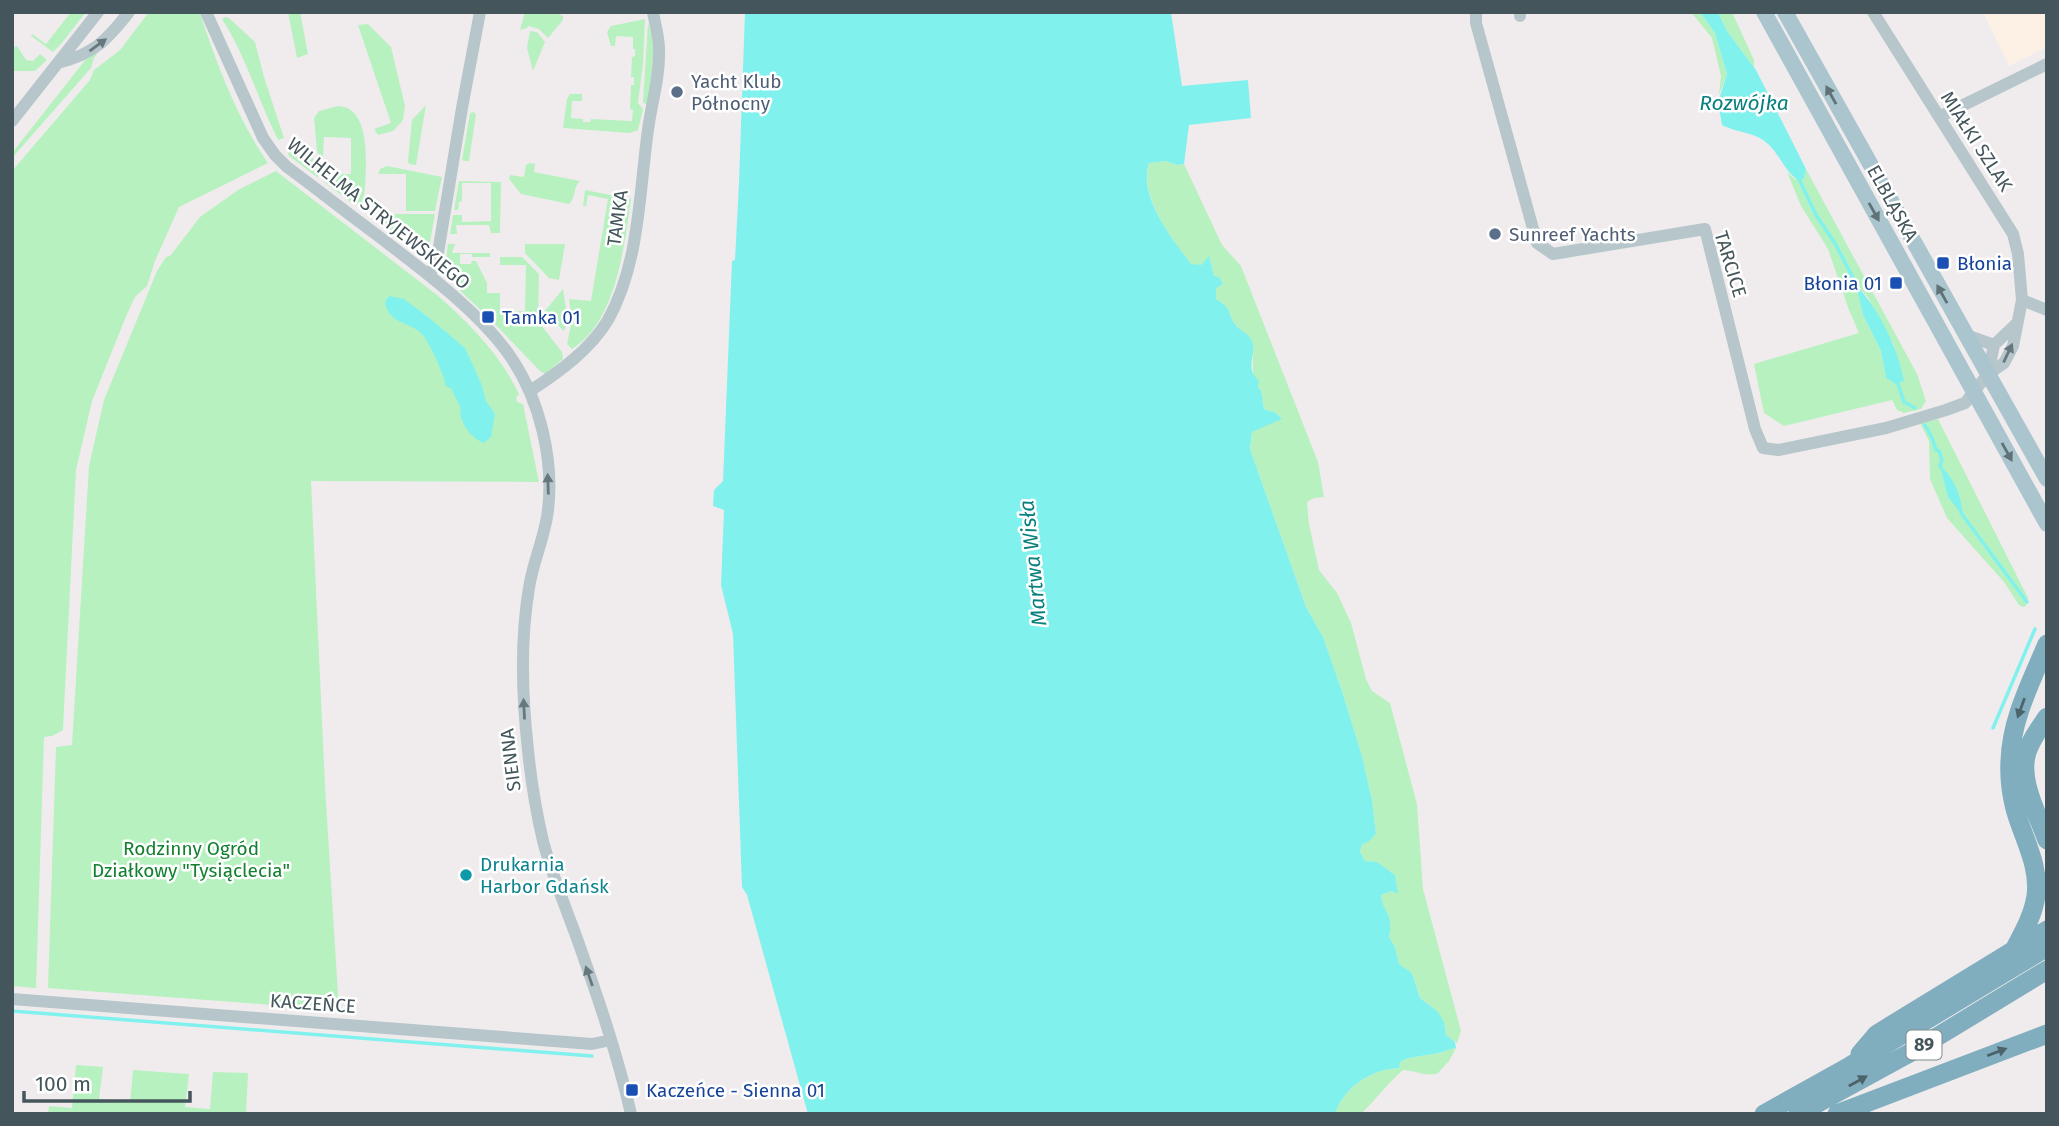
<svg xmlns="http://www.w3.org/2000/svg" width="2059" height="1126" viewBox="0 0 2059 1126" font-family="'Fira Sans',sans-serif">
	<style>
		.commercial { fill: #fdf0e4 }
		.green { fill: #b7f1c0; fill-rule: evenodd }
		.water { fill: #81f1ee }
		.lines { fill: none; stroke-linecap: round; stroke-linejoin: round }
		.stream { stroke: #81f1ee; stroke-width: 3.5 }
		.minor { stroke: #b7c6cb; stroke-width: 12 }
		.major { stroke: #aac5ce; stroke-width: 16 }
		.highway { stroke: #81aebf; stroke-width: 19 }
		.oneway { fill: #66787d }
		.oneway2 { fill: #5e7278 }
		.oneway3 { fill: #4d636a }
		.service-dot { fill: #5c6f8a; stroke: #fff; stroke-width: 2.5 }
		.transit-dot { fill: #1a4fb4; stroke: #fff; stroke-width: 2.5 }
		.culture-dot { fill: #0f9aa8; stroke: #fff; stroke-width: 2.5 }
		.labels { text-anchor: middle; stroke-width: 5; stroke-linejoin: round; paint-order: stroke }
		.shield { fill: #fff; stroke: #7c898c; stroke-width: 2 }
		.shield-label { font-size: 18px; font-weight: bold; fill: #44565b }
		.service-label { font-size: 19px; fill: #4e5e75; stroke: #fff; text-anchor: start }
		.street-label { font-size: 19px; fill: #44565b; stroke: #fff }
		.transit-label { font-size: 19px; fill: #164399; stroke: #fff; text-anchor: start }
		.park-label { font-size: 19px; fill: #11802f; stroke: #fff }
		.culture-label { font-size: 19px; fill: #0d838f; stroke: #fff; text-anchor: start }
		.water-label { font-size: 21px; font-style: italic; fill: #08807d; stroke: #fff }
	</style>
	<rect width="100%" height="100%" fill="#f0eced"/>
	<path class="commercial" d="M1983 12H2047V47L2009 66Z"/>
	<path class="green" d="M71 12H86L61 44 53 52 31 36 32 34 46 44Z
		M149 12 200 13C217 65 237 118 268 163L179 207 155 261 147 286 135 297 127 314 92 401 76 470 63 730 52 736 44 737 36 988 12 986V171L90 80 94 70 120 50Z
		M288 12H300L308 54 297 58Z
		M525 12H553L563 16V20L548 38 539 29 528 26 527 28 520 30Z
		M1691 12H1700L1715 33 1727 74 1719 95 1721 76 1712 38Z
		M1718 12H1732L1754 60V67L1727 31Z
		M225 17 229 18 255 42 264 77 284 138 278 140C258 100 246 56 222 19Z
		M645 19 643 64 638 103 643 109 638 130 630 133 563 128 567 99 570 94H582V101H572L571 118 583 119V122H590L591 119 632 121 633 110 630 109 631 85H634V77H631L632 57 635 56V49H633V37L616 36 615 46H611L607 32 611 26Z
		M648 23C658 49 651 79 647 106L643 102Z
		M368 24 391 47 405 106 403 120 396 128 393 131 378 135 374 129 391 123 358 25Z
		M530 31 537 32 545 42 533 71 527 48Z
		M17 46 26 60 33 61 40 54 47 60 35 71H12V48Z
		M100 50 94 58 91 68 12 158V153L86 59Z
		M426 105 416 165 409 164 408 161 412 120Z
		M338 106C375 107 365 178 364 202L359 205 352 203 324 182 323 175 351 174V138L324 137 323 157 319 155 317 151 314 118 319 111Z
		M473 112 476 114 469 161H464L462 160 470 113Z
		M299 146 300 151 306 150C312 158 320 166 320 176L317 177 288 155 289 150Z
		M1167 161 1177 165 1184 164 1222 245 1241 266 1318 462 1324 497 1314 498 1307 502 1309 524 1319 570 1337 593 1351 623 1366 679 1372 691 1390 703 1417 804 1423 889 1461 1031 1457 1043 1446 1035 1444 1022 1428 1004 1420 998 1412 973 1399 964 1395 947 1389 937C1394 912 1382 914 1381 895L1392 891 1397 893 1392 872C1379 868 1381 863 1365 861L1360 852 1362 844 1376 834 1372 800 1362 756 1342 691 1323 637 1306 607 1250 449 1252 432 1281 418 1276 413 1264 409 1261 390C1249 377 1254 362 1253 347 1252 336 1242 332 1236 325 1225 312 1235 310 1216 299L1214 276 1209 257 1201 265H1191C1172 238 1139 198 1149 163Z
		M530 163 535 164 534 172 580 181C573 187 576 198 569 204L521 194 509 179 510 175 524 177 526 165Z
		M387 166 442 177 435 211H406V174H378L380 169Z
		M1806 169 1917 374 1926 401 1921 409 1904 413 1897 410 1892 400 1784 426 1764 413 1754 364 1859 333 1849 310 1828 249 1801 206 1787 172 1795 179 1804 178ZM1857 286 1867 296 1894 345 1886 378 1881 351 1863 315Z
		M276 171 437 295C470 324 500 354 519 394L516 398 517 402 523 404 539 482 311 481 325 786 339 1010 48 988 56 747 72 745 89 466 104 400 157 271 166 257 170 256 200 217 238 190Z
		M459 181 501 182 500 233H491L489 225H456L457 234H450L453 215H462V222L491 221V183H462V201L459 202 458 210H454Z
		M585 190 631 199C624 246 617 321 572 349L567 344 572 320 569 299 591 301 608 199 588 195 586 206H583Z
		M379 214H435L427 259 379 223Z
		M448 244H455L452 253H490V257H472V254H460V264H471L472 261H476L487 283V293H500V312L525 311 526 265H500V257H522L539 274 538 321 562 352 563 359 545 374 540 371 493 322 494 320 487 313 485 314C460 289 441 282 448 244Z
		M525 244H565L559 280 549 278 525 253Z
		M563 289 568 321 564 331 544 312Z
		M1938 419 2028 598 2026 606 2023 607 2019 605 2004 582 1947 518 1930 479 1929 441 1920 423Z
		M1456 1048 1449 1061 1437 1074C1423 1076 1417 1071 1403 1070 1388 1083 1376 1099 1361 1114H1335C1344 1087 1371 1069 1399 1068L1401 1061C1413 1056 1425 1056 1438 1053 1444 1052 1449 1049 1456 1048Z
		M76 1065 103 1067 99 1099 130 1103 133 1070 189 1074 185 1107 210 1109 213 1072 248 1073 246 1114H48L49 1106 72 1108Z"/>
	<path class="water" d="M745 12H1171L1182 86 1248 80 1251 118 1189 125 1184 164 1177 165 1166 161 1149 163C1138 197 1172 238 1191 264L1201 265 1209 256 1214 276 1219 277 1223 284 1216 288V299C1235 311 1225 310 1235 324 1240 331 1251 334 1253 344 1255 359 1245 368 1259 381L1258 387 1261 390 1264 409 1276 413 1282 419 1252 432 1250 449 1306 607 1323 637 1342 691 1362 756 1372 800 1376 834 1368 842 1362 844 1360 852 1365 861 1377 862 1395 875 1398 894 1392 891 1381 895C1383 914 1394 912 1389 937L1395 947 1399 964 1412 973 1420 998 1438 1012 1444 1022 1446 1035 1455 1042 1456 1048C1449 1049 1444 1052 1438 1053 1425 1056 1413 1056 1401 1061L1399 1068C1371 1069 1344 1087 1335 1114H808L747 895 742 887 733 634 721 585 724 510 713 506 714 490 723 481 732 261 735 260 739 182Z
		M1700 12H1718L1727 31 1756 70 1806 169 1804 178 1800 181C1785 173 1781 156 1768 144 1756 132 1737 133 1722 125L1718 102 1727 74 1715 33Z
		M1856 285C1879 309 1898 348 1904 381L1896 384 1886 378 1881 351 1863 315Z
		M389 296 404 299 428 317 465 348 481 383 486 401 495 414 491 437 484 443C473 439 464 428 461 417 460 413 461 408 459 404 457 399 453 395 452 389L446 386C444 374 430 344 422 334 411 322 388 324 385 302Z
		M1940 466C1956 480 1961 496 1963 516L1948 497Z"/>
	<g class="lines">
		<path class="stream" d="M1799 179 1816 215 1836 245 1857 286
			M1897 381 1904 402 1915 408
			M1925 425 1932 438 1936 450 1939 451 1942 460 1940 466 1941 468
			M1961 513 2027 602
			M1993 728 2035 629
			M12 1011 592 1056"/>
		<path class="minor" d="M206 12 263 138 275 155 287 167C317 189 347 213 377 235 421 269 482 313 512 359 540 401 554 460 548 510 545 537 533 561 529 588 520 641 522 697 528 750 531 781 536 811 543 841 551 872 564 903 575 933 596 992 617 1052 631 1114
			M1476 12V23L1537 243 1553 254 1705 229 1755 429 1763 448 1778 450 1886 428 1946 410 1965 403 1988 374 2004 363 2013 346 2022 300 2018 254 2013 234 1873 12
			M1520 12V16
			M58 63C94 54 107 40 129 12
			M1939 117 2047 64
			M12 121 98 12
			M429 274 436 265 462 108 480 12
			M2022 300 2047 310
			M1966 335 1994 345
			M1988 374 1994 345 2016 324
			M530 391C559 372 590 350 608 320 641 261 639 187 649 123 653 98 660 74 659 49 659 37 655 24 653 12
			M12 999 592 1044 611 1040"/>
		<path class="major" d="M1764 12 2047 524
			M1785 12 2047 479"/>
		<path class="highway" d="M2047 717C2039 729 2029 742 2026 756 2020 783 2038 815 2047 840
			M2014 950C2023 933 2033 916 2036 896 2040 865 2023 838 2015 809 2011 793 2009 777 2010 761 2011 720 2031 682 2047 644
			M1860 1054 1877 1034 2047 930
			M1764 1114 1850 1066 2047 947
			M1798 1114 1917 1049 2047 970
			M1837 1114 2047 1034"/>
	</g>
	<defs><path id="oneway-solid" d="M-6-.8H1V-3.2L6.5 0L1 3.2V.8H-6Z" transform="scale(1.75)"/></defs>
	<g class="oneway">
		<use href="#oneway-solid" transform="translate(98 45) rotate(-36)"/>
		<use href="#oneway-solid" transform="translate(2008 353) rotate(-65)"/>
		<use href="#oneway-solid" transform="translate(548 484) rotate(-92)"/>
		<use href="#oneway-solid" transform="translate(524 709) rotate(-93)"/>
		<use href="#oneway-solid" transform="translate(589 976) rotate(-109)"/>
	</g>
	<g class="oneway2">
		<use href="#oneway-solid" transform="translate(1831 95) rotate(-119)"/>
		<use href="#oneway-solid" transform="translate(1874 212) rotate(61)"/>
		<use href="#oneway-solid" transform="translate(1942 294) rotate(-119)"/>
		<use href="#oneway-solid" transform="translate(2007 452) rotate(61)"/>
	</g>
	<g class="oneway3">
		<use href="#oneway-solid" transform="translate(2021 708) rotate(110)"/>
		<use href="#oneway-solid" transform="translate(1997 1052) rotate(-21)"/>
		<use href="#oneway-solid" transform="translate(1858 1081) rotate(-29)"/>
	</g>
	<g class="service-dot">
		<circle cx="677" cy="92" r="7"/>
		<circle cx="1495" cy="234" r="7"/>
	</g>
	<g class="transit-dot">
		<rect x="1936" y="256" width="14" height="14" rx="3.5"/>
		<rect x="1889" y="276" width="14" height="14" rx="3.5"/>
		<rect x="481" y="310" width="14" height="14" rx="3.5"/>
		<rect x="625" y="1083" width="14" height="14" rx="3.5"/>
	</g>
	<circle class="culture-dot" cx="466" cy="875" r="7"/>
	<g class="labels">
		<rect class="shield" x="1906.5" y="1030.5" width="35" height="29" rx="5"/>
		<g class="shield-label">
			<text x="1924" y="1051">89</text>
		</g>
		<g class="service-label">
			<text x="691" y="88">Yacht Klub<tspan x="691" dy="22">Północny</tspan></text>
			<text x="1509" y="241">Sunreef Yachts</text>
		</g>
		<g class="street-label">
			<text transform="translate(1977 141) rotate(57)" y="7">MIAŁKI SZLAK</text>
			<text transform="translate(1893 203) rotate(61)" y="7">ELBLĄSKA</text>
			<text transform="translate(379 213) rotate(39)" y="7">WILHELMA STRYJEWSKIEGO</text>
			<text transform="translate(617 218) rotate(-82)" y="7">TAMKA</text>
			<text transform="translate(1731 264) rotate(73)" y="7">TARCICE</text>
			<text transform="translate(510 760) rotate(-97)" y="7">SIENNA</text>
			<text transform="translate(313 1003) rotate(4)" y="7">KACZEŃCE</text>
		</g>
		<g class="transit-label">
			<text x="1957" y="270">Błonia</text>
			<text x="1882" y="290" text-anchor="end">Błonia 01</text>
			<text x="502" y="324">Tamka 01</text>
			<text x="646" y="1097">Kaczeńce - Sienna 01</text>
		</g>
		<g class="park-label">
			<text x="191" y="855">Rodzinny Ogród<tspan x="191" dy="22">Działkowy "Tysiąclecia"</tspan></text>
		</g>
		<g class="culture-label">
			<text x="480" y="871">Drukarnia<tspan x="480" dy="22">Harbor Gdańsk</tspan></text>
		</g>
		<g class="water-label">
			<text x="1744" y="110">Rozwójka</text>
			<text transform="translate(1033 563) rotate(-96)" y="7">Martwa Wisła</text>
		</g>
	</g>
	<rect width="2059" height="1126" fill="none" stroke="#44565b" stroke-width="28"/>
	<path d="M24 1091v10h166v-10" fill="none" stroke="#44565b" stroke-width="3.5"/>
	<text x="35" y="1091" font-size="21" fill="#44565b" stroke="#ffffff" stroke-width="5" paint-order="stroke">100 m</text>
</svg>
